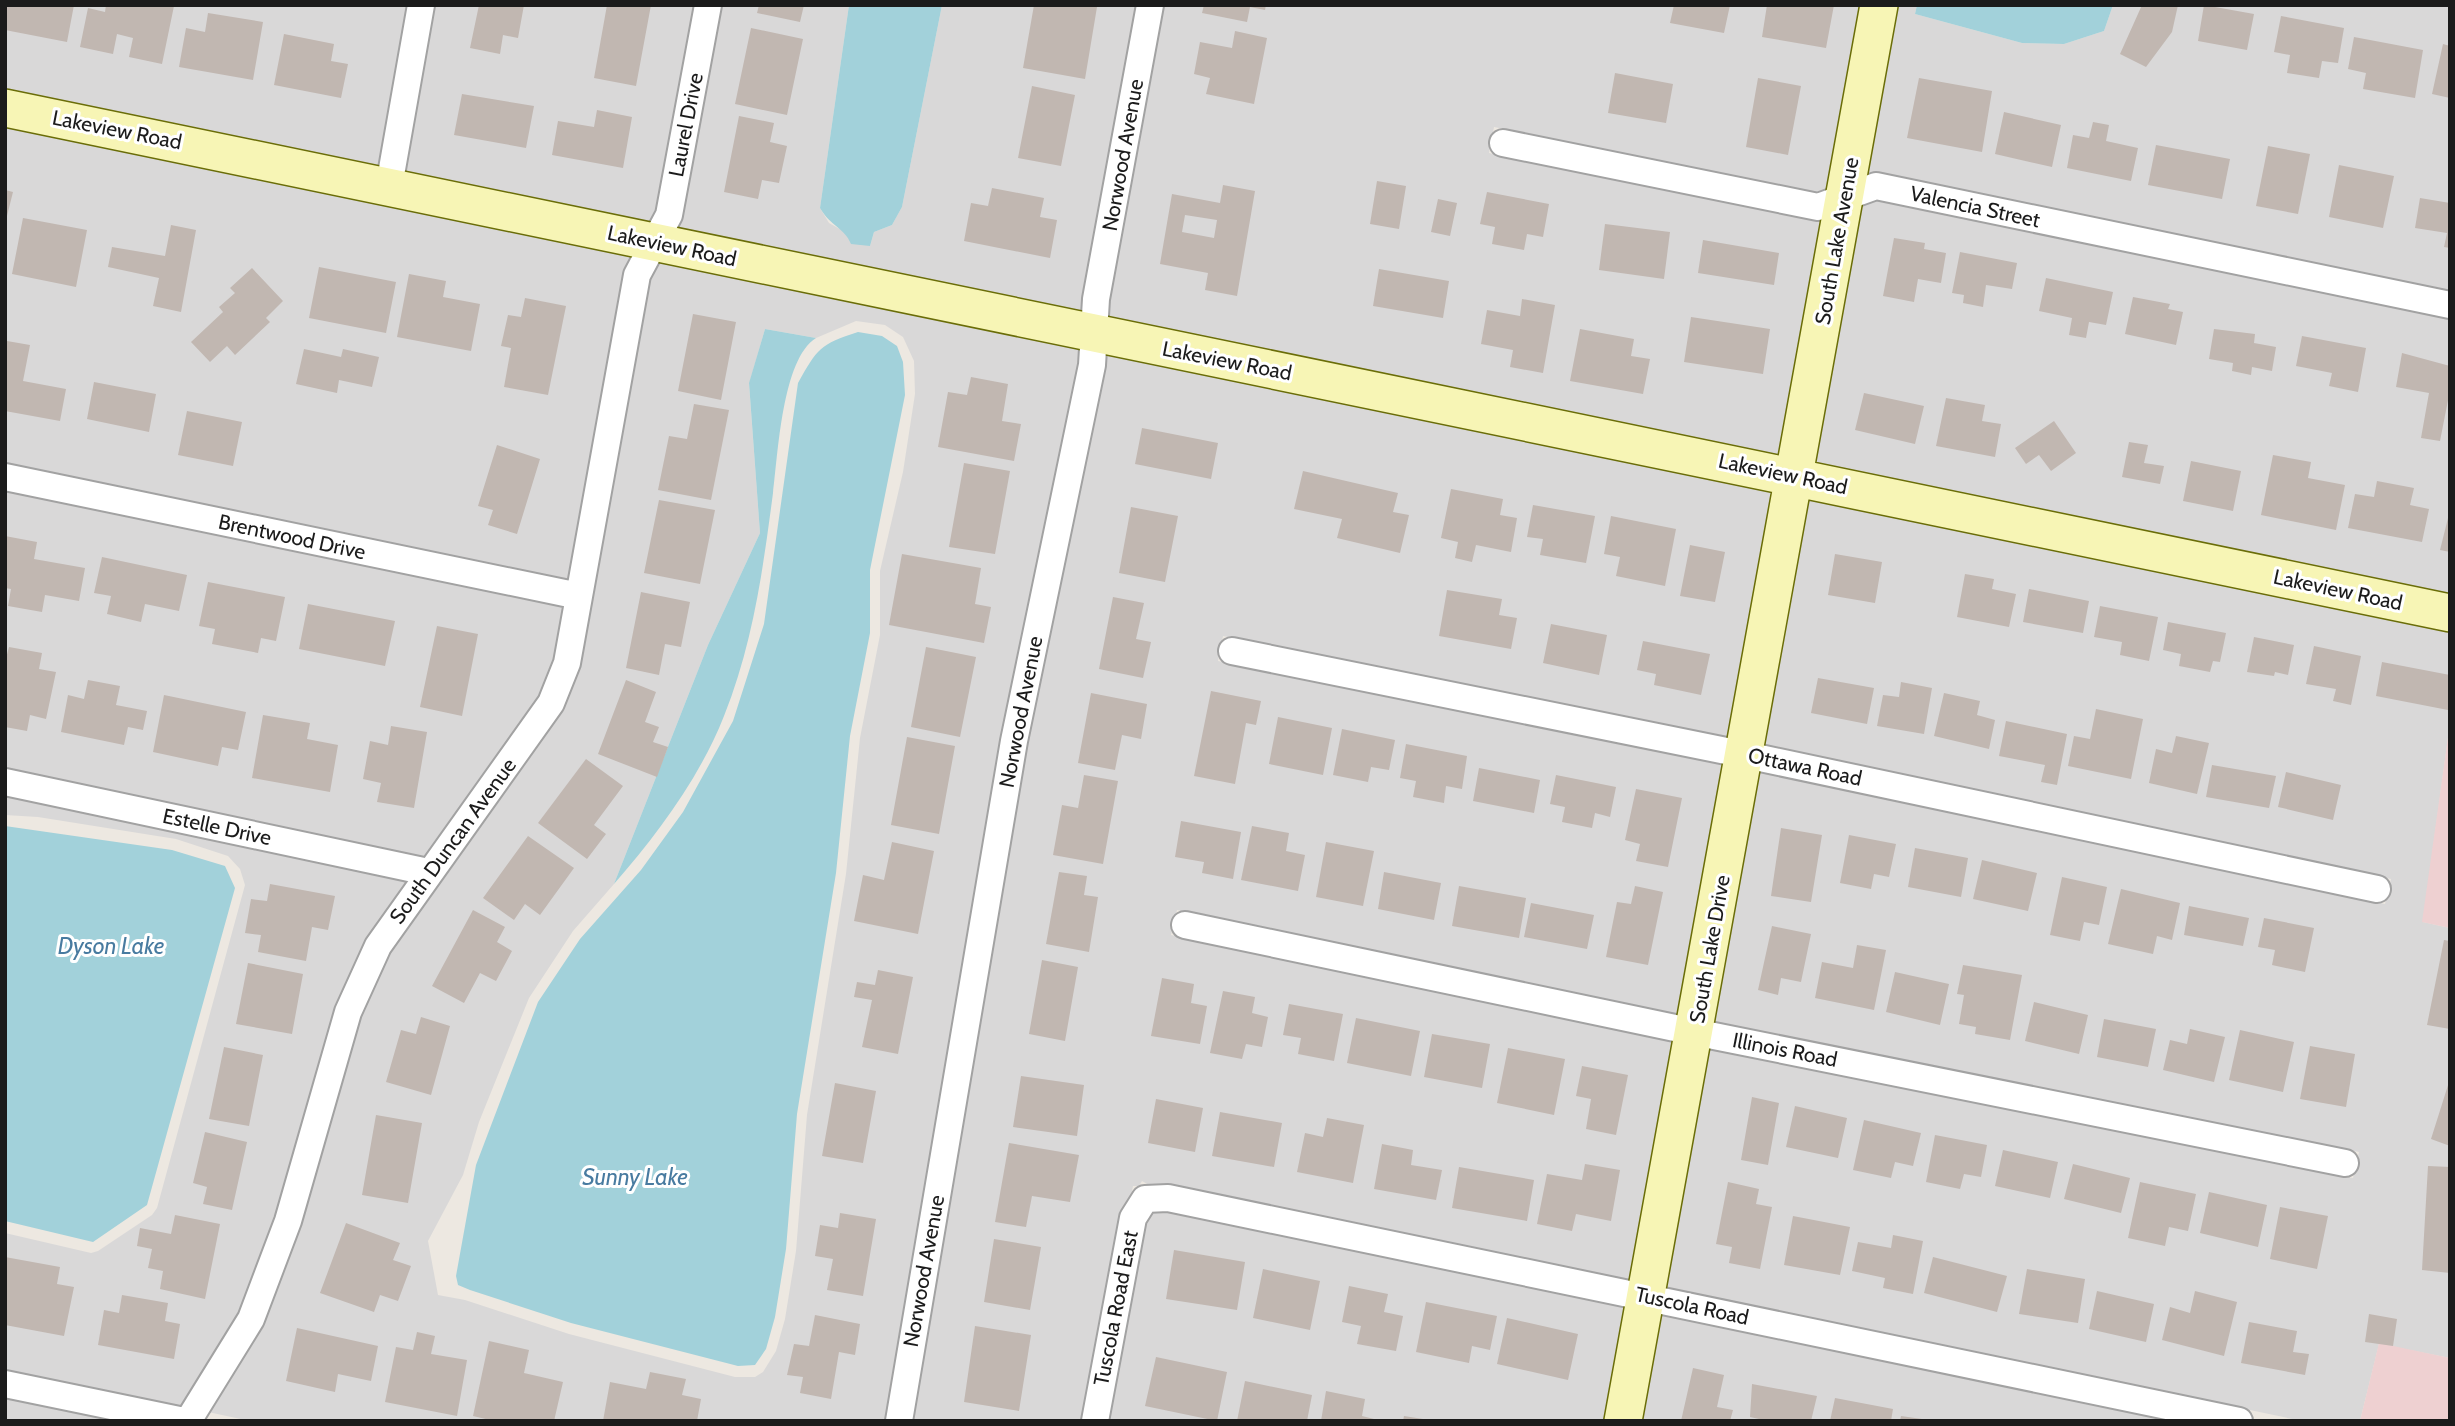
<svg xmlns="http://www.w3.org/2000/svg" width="2455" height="1426" viewBox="0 0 2455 1426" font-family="Cabin,sans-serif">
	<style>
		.residential { fill: #d9d8d8; fill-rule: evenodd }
		.commercial { fill: #eed0d1 }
		.water { fill: #a2d1da }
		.building { fill: #c1b7b1; fill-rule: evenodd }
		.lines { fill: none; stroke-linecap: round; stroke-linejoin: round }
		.street-casing { stroke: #a2a2a2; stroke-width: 30 }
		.secondary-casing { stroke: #6a6d08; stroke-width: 40 }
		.street { stroke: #fff; stroke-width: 26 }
		.secondary { stroke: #f7f5b5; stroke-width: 37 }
		.labels { text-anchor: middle; stroke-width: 6; stroke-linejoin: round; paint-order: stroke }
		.street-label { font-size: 21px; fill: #1b1b1b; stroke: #fff }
		.water-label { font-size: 23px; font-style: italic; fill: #487ba0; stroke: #fff }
	</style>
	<rect width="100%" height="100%" fill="#ede8e1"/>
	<path class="residential" d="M5 5H409L379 170 5 95Z
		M433 5H696L658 211 648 228 402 175Z
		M720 5H849L820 208 829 223 870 246 874 232 892 225 902 207 942 5H1138L1083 318 673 232Z
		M1162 5H1867L1835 187 1817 193 1494 127 1489 153 1815 220 1829 216 1786 461 1106 323Z
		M1891 5H1917L1915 14 2022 43 2064 44 2104 31 2113 5H2450V291L1879 173 1860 178Z
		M5 122 635 252 570 580 5 463Z
		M1876 200 2450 319V599L1809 466 1855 207Z
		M660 257 1081 345 1080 364 887 1421H250L208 1412 262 1323 359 1016 388 953 433 887 437 888 439 878 562 708 648 279ZM856 321 885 325 903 337 914 361 915 394 903 472 880 571V635L860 738 846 874 807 1115 796 1251 785 1319 776 1351 763 1372 755 1377H735L569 1334 465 1300 438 1295 428 1241 463 1175 479 1122 529 998 573 931 614 884 708 645 760 533 749 384 765 329 816 338Z
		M1105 349 1781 487 1737 739 1223 636 1218 661 1732 765 1685 1017 1177 910 1171 935 1681 1043 1636 1281 1170 1185H1149L1142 1181 1139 1186H1133L1083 1421H911L1026 743Z
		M5 491 565 606 555 659 541 697 424 858 5 768Z
		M1804 492 2450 626V723L2423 922 2450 928V1358L2379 1344 2360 1421H2302L1659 1286 1704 1048 2353 1178 2359 1152 1709 1021 1755 770 2385 904 2391 879 1760 744Z
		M5 795 407 881 367 941 277 1217 241 1313 183 1407 5 1370V1233L91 1253 98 1251 152 1215 157 1208 245 885 240 869 228 856 176 839 38 817 5 815Z
		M1166 1211 1631 1307 1611 1421H1107L1144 1223 1151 1212Z
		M1654 1312 2174 1421H1635Z
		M5 1397 118 1421H5Z"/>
	<path class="commercial" d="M2450 723V928L2422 922Z
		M2379 1343 2450 1358V1421H2360Z"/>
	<path class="water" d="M849 5H942L902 207 892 225 874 232 870 246 851 244C844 227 831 227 820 208Z
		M1917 5H2113L2104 31 2064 44 2022 43 1915 14Z
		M765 329 816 338C782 359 778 455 773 493 763 569 753 644 724 716 700 777 657 835 614 884L708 645 760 533 749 383Z
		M858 332 882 336 897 346 903 362 905 395 870 570V633L850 736 836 873 797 1114 786 1249 775 1317 766 1349 755 1365 738 1366 571 1323 470 1290 458 1285 456 1276 476 1165 538 1002 580 939 641 870 683 812 733 721 764 624 798 383C817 349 820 344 858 332Z
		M5 826 172 850 225 866 235 888 147 1205 93 1242 5 1221Z"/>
	<path class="building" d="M5 5H74L67 42 5 30Z
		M106 5 174 6 162 64 129 57 133 38 117 34 113 54 80 47 88 8 105 12Z
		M479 5H524L518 38 503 35 500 54 470 48Z
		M607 5H651L636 86 594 78Z
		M759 5H804L800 22 757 13Z
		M1034 5 1097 7 1085 79 1023 68Z
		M1204 5H1266L1265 10 1250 7 1247 22 1202 13Z
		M1674 5H1730L1724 33 1670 23Z
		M1767 5H1834L1826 48 1762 37Z
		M2142 5H2178L2172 32 2146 67 2120 54Z
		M2204 5 2254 14 2247 50 2198 41Z
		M208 13 263 22 253 80 179 67 186 28 205 32Z
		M2281 16 2344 28 2338 63 2322 61 2319 78 2287 73 2290 55 2274 52Z
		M751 28 803 39 787 115 735 104Z
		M1235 31 1267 38 1254 104 1206 94 1210 78 1194 74 1200 42 1232 48Z
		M284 34 334 44 331 61 348 64 341 98 274 85Z
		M2354 37 2423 50 2415 98 2363 89 2366 73 2348 69Z
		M2443 44 2450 46V98L2432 94Z
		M1615 73 1673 84 1666 123 1608 113Z
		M1758 78 1801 86 1788 155 1746 147Z
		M1919 78 1992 91 1982 152 1907 138Z
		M1032 86 1075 95 1061 166 1018 158Z
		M462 94 534 106 526 148 454 135Z
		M597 110 632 117 623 168 552 155 558 121 594 127Z
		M2004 112 2061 125 2052 167 1995 154Z
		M739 116 774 123 770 142 787 146 779 183 762 180 758 199 724 192Z
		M2093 122 2109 125 2106 141 2138 148 2131 181 2067 168 2073 135 2089 138Z
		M2156 145 2230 159 2222 199 2148 185Z
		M2268 146 2310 154 2298 214 2256 206Z
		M2339 165 2394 176 2383 228 2329 217Z
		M1377 181 1406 186 1399 229 1370 224Z
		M1223 185 1255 191 1237 296 1205 290 1208 273 1160 264 1172 194 1220 203ZM1185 215 1217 220 1214 238 1182 232Z
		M992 188 1044 198 1040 217 1057 220 1050 258 964 241 971 203 988 206Z
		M5 190 13 192 6 220H5Z
		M1487 192 1549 204 1543 237 1527 234 1524 250 1492 244 1495 227 1480 224Z
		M2420 198 2450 203V248L2444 247 2447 233 2415 228Z
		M1438 199 1457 203 1450 236 1431 232Z
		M23 218 87 230 76 287 12 274Z
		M1605 224 1670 232 1664 279 1599 270Z
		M171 225 196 230 181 312 153 306 159 278 108 267 112 247 165 256Z
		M1894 238 1925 243 1924 249 1946 253 1941 283 1918 279 1914 302 1883 296Z
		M1703 240 1779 253 1774 285 1698 273Z
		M1960 252 2017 263 2012 289 1986 285 1983 307 1963 303 1964 295 1952 293Z
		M319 267 396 282 386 333 309 318Z
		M252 268 283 301 266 318 270 322 235 355 227 346 210 362 191 342 223 312 219 307 235 293 230 288Z
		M1379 269 1449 281 1443 318 1373 306Z
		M409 274 446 281 443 297 480 304 471 351 397 337Z
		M2046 278 2113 292 2106 325 2089 322 2086 338 2069 335 2072 318 2039 311Z
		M2133 297 2170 304 2168 309 2183 312 2176 345 2125 334Z
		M525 298 566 306 548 395 504 387 511 348 501 346 508 315 521 317Z
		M1522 299 1555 305 1543 373 1510 367 1513 350 1481 344 1487 310 1520 316Z
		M693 314 736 322 721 400 678 391Z
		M1691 317 1770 329 1763 374 1684 362Z
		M1580 329 1634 339 1631 356 1650 359 1643 394 1570 381Z
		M2214 329 2255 334 2254 343 2276 347 2272 371 2252 367 2251 375 2232 371 2233 363 2209 359Z
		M2302 336 2366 348 2358 392 2329 386 2332 373 2296 366Z
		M7 341 30 345 23 381 66 389 60 421 5 411Z
		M304 349 341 357 343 349 379 357 372 387 339 380 337 393 296 384Z
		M2402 353 2450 366V390L2440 441 2421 438 2429 393 2396 387Z
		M971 377 1008 384 1002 421 1021 424 1014 461 938 447 948 392 967 395Z
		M94 382 156 394 149 432 87 419Z
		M1864 393 1924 406 1915 444 1855 430Z
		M1946 398 1985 405 1982 421 2001 424 1995 457 1936 446Z
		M694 404 729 410 711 500 658 490 669 436 687 439Z
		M187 411 242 422 233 466 178 455Z
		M2054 421 2076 453 2051 471 2039 455 2026 464 2015 448Z
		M1142 428 1218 443 1211 479 1135 464Z
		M2129 442 2148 445 2144 463 2164 466 2160 484 2122 477Z
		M497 445 540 459 517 534 488 525 493 510 478 506Z
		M2273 455 2311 462 2308 478 2345 485 2336 530 2261 515Z
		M2191 461 2241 471 2233 511 2183 501Z
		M964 463 1010 471 995 554 949 547Z
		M1303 471 1398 493 1393 512 1409 515 1400 553 1337 538 1342 519 1294 509Z
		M2377 481 2414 488 2410 505 2429 509 2422 542 2348 528 2355 494 2374 497Z
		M1451 489 1503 499 1500 515 1517 518 1511 552 1476 545 1472 562 1455 558 1458 542 1441 538Z
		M659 500 715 510 700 584 644 573Z
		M1533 505 1595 516 1586 563 1540 555 1543 539 1527 537Z
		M1131 507 1178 516 1165 582 1119 573Z
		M2449 514H2450V552L2440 550Z
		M1611 516 1676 529 1665 586 1616 576 1620 557 1604 554Z
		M5 536 37 542 34 559 85 568 79 601 45 595 42 612 8 606 11 589 5 588Z
		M1690 545 1725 552 1715 602 1680 596Z
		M902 554 981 568 975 604 991 607 984 643 889 625Z
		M1835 554 1882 562 1875 603 1828 595Z
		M102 557 187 575 179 611 145 604 141 622 107 614 111 596 94 593Z
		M1965 574 1994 579 1992 589 2016 594 2009 627 1957 617Z
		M208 582 285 597 276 641 261 638 258 653 212 644 215 629 199 626Z
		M2029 589 2089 601 2083 633 2023 622Z
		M1447 590 1502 599 1499 615 1517 618 1511 649 1439 636Z
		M641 592 690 602 681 647 665 644 659 675 626 668Z
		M1113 597 1144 603 1136 639 1151 642 1143 678 1099 669Z
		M308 604 395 621 385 666 299 649Z
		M2100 606 2158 617 2149 661 2120 655 2122 642 2094 637Z
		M2168 622 2226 633 2220 662 2213 661 2210 672 2179 666 2181 654 2163 650Z
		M1551 624 1607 635 1599 675 1543 663Z
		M437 626 478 634 462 716 420 707Z
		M2254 637 2294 645 2288 675 2275 672 2274 676 2247 672Z
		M1643 641 1710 654 1701 695 1654 685 1656 674 1637 670Z
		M2314 646 2361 656 2351 705 2333 701 2336 689 2306 684Z
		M9 647 42 653 39 669 56 672 46 719 30 715 27 731 5 727V662Z
		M926 647 976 657 960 737 911 727Z
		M2382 662 2450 675 2448 710 2376 696Z
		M1818 678 1874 688 1867 724 1811 713Z
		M88 680 120 686 116 705 147 711 143 730 128 727 124 745 61 732 68 695 84 699Z
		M626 680 656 692 645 722 659 727 653 742 668 747 657 777 598 754Z
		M1901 682 1932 688 1924 734 1877 726 1883 695 1899 697Z
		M1211 691 1261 701 1256 725 1246 723 1235 784 1194 776Z
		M1091 693 1147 704 1141 739 1122 735 1115 770 1078 763Z
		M1944 693 1980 701 1977 715 1995 720 1989 749 1934 736Z
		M164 695 246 712 238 750 222 747 218 766 153 752Z
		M2096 709 2143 719 2131 779 2068 766 2074 736 2090 739Z
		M263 715 310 723 307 739 338 745 330 792 252 778Z
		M1278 717 1332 728 1323 775 1269 764Z
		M2006 721 2067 734 2057 785 2041 782 2045 765 1999 756Z
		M391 726 427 732 414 808 377 802 381 783 363 779 370 741 388 745Z
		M1342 729 1395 740 1389 770 1371 767 1368 782 1333 775Z
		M2176 736 2209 743 2197 794 2149 783 2156 749 2172 753Z
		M907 737 955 746 939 834 891 825Z
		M1406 744 1467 756 1462 789 1446 786 1444 803 1413 797 1416 781 1400 778Z
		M586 759 623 786 594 825 606 834 587 859 538 823Z
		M2212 765 2276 776 2269 808 2206 797Z
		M1479 768 1540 780 1534 813 1473 801Z
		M2286 772 2341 785 2333 820 2278 807Z
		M1084 775 1118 781 1103 864 1053 855 1062 805 1078 808Z
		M1556 775 1616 787 1610 817 1595 813 1592 828 1562 822 1565 807 1550 804Z
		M1636 789 1682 798 1668 867 1636 861 1640 844 1625 840Z
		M1181 821 1241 832 1233 879 1202 873 1204 862 1175 857Z
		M1252 826 1289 833 1286 851 1305 855 1298 891 1241 880Z
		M1781 828 1822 835 1811 902 1771 896Z
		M1849 835 1896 844 1889 877 1874 874 1871 889 1840 883Z
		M528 836 574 868 540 915 525 904 514 920 483 898Z
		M892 842 934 851 918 934 854 921 863 875 884 880Z
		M1326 842 1374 851 1363 906 1316 897Z
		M1915 848 1968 858 1961 897 1908 887Z
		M1982 860 2037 873 2028 911 1973 899Z
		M1059 872 1087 876 1084 895 1098 897 1089 952 1046 944Z
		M1384 872 1441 883 1434 920 1378 909Z
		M2062 877 2107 887 2099 925 2084 922 2080 941 2050 935Z
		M270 884 335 896 328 930 312 927 306 961 258 952 261 935 245 933 251 899 267 901Z
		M1459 886 1526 898 1519 938 1452 926Z
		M1635 886 1663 892 1648 965 1606 957 1617 902 1631 904Z
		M2121 889 2180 903 2172 940 2157 936 2153 954 2108 944Z
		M1531 903 1594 915 1587 949 1524 937Z
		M2189 906 2249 918 2243 946 2184 935Z
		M473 910 505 927 497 942 512 951 496 981 480 973 464 1003 432 986Z
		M2264 918 2314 928 2305 972 2272 965 2275 950 2258 947Z
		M1772 926 1811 934 1801 982 1781 978 1778 995 1758 990Z
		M2444 940 2450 941V1029L2427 1025Z
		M1857 945 1886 950 1874 1010 1815 998 1822 962 1853 968Z
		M1042 960 1078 967 1065 1041 1029 1034Z
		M248 963 303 974 292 1034 236 1024Z
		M1963 965 2022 975 2010 1040 1975 1034 1976 1027 1959 1024 1964 995 1957 994Z
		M878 970 913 977 898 1054 862 1047 872 1000 854 997 857 982 875 985Z
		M1895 972 1949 984 1940 1025 1886 1012Z
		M1162 978 1194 984 1191 1003 1207 1006 1200 1044 1151 1036Z
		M1223 991 1255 997 1252 1013 1268 1017 1262 1047 1246 1044 1242 1059 1210 1053Z
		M2034 1002 2088 1015 2079 1054 2025 1041Z
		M1289 1004 1343 1014 1334 1061 1298 1054 1301 1038 1283 1035Z
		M421 1017 450 1026 431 1095 386 1082 401 1030 416 1034Z
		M1356 1018 1420 1031 1411 1076 1347 1063Z
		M2104 1019 2156 1029 2148 1067 2097 1057Z
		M2190 1029 2225 1037 2214 1082 2163 1070 2170 1040 2187 1044Z
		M2240 1030 2294 1042 2283 1092 2229 1080Z
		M1432 1034 1490 1044 1482 1088 1424 1077Z
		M2310 1046 2355 1054 2346 1107 2300 1099Z
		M224 1047 263 1055 249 1126 209 1119Z
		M1508 1048 1565 1059 1554 1115 1497 1103Z
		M1582 1066 1628 1075 1616 1135 1586 1129 1591 1099 1576 1096Z
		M1021 1076 1084 1085 1077 1136 1013 1127Z
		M2449 1082H2450V1146L2431 1139Z
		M835 1083 876 1091 863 1163 822 1156Z
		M1752 1097 1779 1103 1768 1165 1741 1160Z
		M1156 1099 1203 1108 1195 1152 1148 1143Z
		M1795 1106 1847 1118 1838 1158 1786 1147Z
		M1220 1112 1282 1123 1274 1167 1212 1156Z
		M376 1115 422 1123 408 1203 362 1195Z
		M1327 1118 1364 1125 1353 1183 1297 1172 1305 1133 1323 1137Z
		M1864 1120 1921 1133 1913 1166 1895 1162 1891 1178 1853 1170Z
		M205 1132 247 1142 232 1210 203 1204 207 1187 193 1183Z
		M1935 1135 1987 1145 1981 1177 1964 1174 1960 1189 1926 1182Z
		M1009 1143 1079 1155 1070 1202 1032 1196 1026 1227 995 1222Z
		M1382 1144 1413 1150 1411 1165 1442 1170 1436 1200 1374 1189Z
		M2003 1150 2058 1162 2050 1198 1995 1186Z
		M1585 1164 1620 1170 1611 1221 1576 1214 1572 1231 1537 1224 1547 1174 1582 1180Z
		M2073 1164 2130 1178 2121 1213 2064 1199Z
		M2428 1166 2450 1167V1273L2422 1270Z
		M1459 1167 1534 1180 1527 1221 1452 1208Z
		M1728 1182 1759 1189 1756 1204 1772 1207 1760 1269 1729 1263 1732 1247 1716 1244Z
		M2140 1182 2196 1194 2188 1231 2169 1227 2165 1246 2128 1238Z
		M2209 1192 2267 1205 2258 1247 2200 1233Z
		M2280 1207 2328 1216 2317 1269 2270 1259Z
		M840 1213 876 1219 863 1296 827 1290 833 1259 815 1256 820 1225 838 1228Z
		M175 1215 220 1224 205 1299 160 1289 163 1271 148 1268 152 1249 137 1246 140 1228 171 1234Z
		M1793 1216 1850 1227 1840 1275 1784 1265Z
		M346 1223 400 1243 393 1260 411 1266 398 1301 380 1295 374 1312 320 1293Z
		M1893 1235 1923 1241 1913 1294 1883 1288 1885 1278 1852 1271 1858 1242 1891 1248Z
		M994 1239 1041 1247 1030 1310 984 1302Z
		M1174 1250 1245 1262 1237 1310 1166 1299Z
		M5 1257 60 1267 57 1284 74 1287 64 1336 5 1325Z
		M1933 1257 2007 1276 1997 1312 1924 1293Z
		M1263 1269 1320 1281 1310 1330 1253 1318Z
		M2027 1269 2085 1279 2078 1323 2019 1314Z
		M1349 1286 1388 1294 1384 1312 1403 1316 1396 1351 1357 1344 1361 1326 1342 1322Z
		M2097 1291 2154 1304 2146 1342 2089 1329Z
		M2195 1291 2237 1302 2224 1356 2162 1340 2170 1307 2190 1313Z
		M122 1295 168 1303 165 1321 180 1324 174 1359 98 1345 104 1310 119 1313Z
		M1426 1302 1497 1316 1490 1350 1472 1346 1469 1363 1416 1352Z
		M2369 1314 2397 1319 2393 1346 2365 1342Z
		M815 1315 860 1324 855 1355 839 1352 831 1399 800 1393 803 1377 787 1375 794 1344 809 1346Z
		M1507 1318 1578 1334 1568 1380 1497 1364Z
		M2249 1322 2297 1331 2293 1352 2309 1354 2305 1375 2241 1363Z
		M975 1326 1031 1335 1019 1411 964 1402Z
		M297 1328 378 1346 371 1381 338 1374 335 1392 286 1381Z
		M417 1332 435 1336 431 1354 467 1360 457 1416 385 1402 396 1347 413 1350Z
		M489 1341 529 1350 524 1373 563 1382 554 1421H494L473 1416Z
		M1156 1357 1227 1372 1217 1421 1145 1406Z
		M1693 1368 1724 1375 1717 1407 1733 1410 1730 1421H1681Z
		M650 1372 686 1379 682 1395 701 1399 697 1421H603L610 1382 646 1389Z
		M1245 1381 1312 1395 1307 1421H1237Z
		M1752 1384 1817 1396 1811 1421H1768L1750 1417Z
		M1326 1391 1365 1399 1362 1416 1382 1421H1321Z
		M1835 1398 1893 1409 1891 1421H1830Z
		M1404 1416 1423 1419V1421H1403Z
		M1901 1416 1922 1419V1421H1900Z"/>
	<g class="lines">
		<g class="street-casing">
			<path id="street" d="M1503 143 1818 207 1876 186 2450 305
				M389 186 421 5
				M5 477 579 596
				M1232 651 1746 755 2377 889
				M5 782 428 872
				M1185 925 1694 1032 2345 1163
				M5 1384 184 1421
				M188 1421 251 1319 288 1221 348 1012 378 946 551 703 567 663 637 275 669 215 708 5
				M899 1421 1014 741 1092 365 1096 299 1150 5
				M1095 1421 1133 1218 1145 1199 1168 1198 2239 1421"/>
		</g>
		<g class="secondary-casing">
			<path id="secondary" d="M5 108 2450 613
				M1623 1421 1879 5"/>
		</g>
		<use href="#street" class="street"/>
		<use href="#secondary" class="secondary"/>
	</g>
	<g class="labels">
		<g class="street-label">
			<text transform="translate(686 125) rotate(-79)" y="7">Laurel Drive</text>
			<text transform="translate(117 130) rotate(11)" y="7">Lakeview Road</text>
			<text transform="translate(1123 155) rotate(-80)" y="7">Norwood Avenue</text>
			<text transform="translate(1975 207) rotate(12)" y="7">Valencia Street</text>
			<text transform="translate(1837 241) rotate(-80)" y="7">South Lake Avenue</text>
			<text transform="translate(672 246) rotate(12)" y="7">Lakeview Road</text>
			<text transform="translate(1227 361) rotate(11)" y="7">Lakeview Road</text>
			<text transform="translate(1783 474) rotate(12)" y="7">Lakeview Road</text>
			<text transform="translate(292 537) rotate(12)" y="7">Brentwood Drive</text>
			<text transform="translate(2338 590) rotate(12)" y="7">Lakeview Road</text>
			<text transform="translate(1021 712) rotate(-79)" y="7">Norwood Avenue</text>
			<text transform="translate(1805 767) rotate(12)" y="7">Ottawa Road</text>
			<text transform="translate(217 827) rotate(12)" y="7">Estelle Drive</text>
			<text transform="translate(453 841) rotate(-54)" y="7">South Duncan Avenue</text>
			<text transform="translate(1710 949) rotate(-80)" y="7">South Lake Drive</text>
			<text transform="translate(1785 1050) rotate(11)" y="7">Illinois Road</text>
			<text transform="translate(924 1271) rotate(-80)" y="7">Norwood Avenue</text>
			<text transform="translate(1692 1306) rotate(12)" y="7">Tuscola Road</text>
			<text transform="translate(1116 1308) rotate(-79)" y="7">Tuscola Road East</text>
		</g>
		<g class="water-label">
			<text x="111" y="954">Dyson Lake</text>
			<text x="635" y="1185">Sunny Lake</text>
		</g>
	</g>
	<rect width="2455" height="1426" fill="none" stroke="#1b1b1b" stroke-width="14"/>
</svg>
